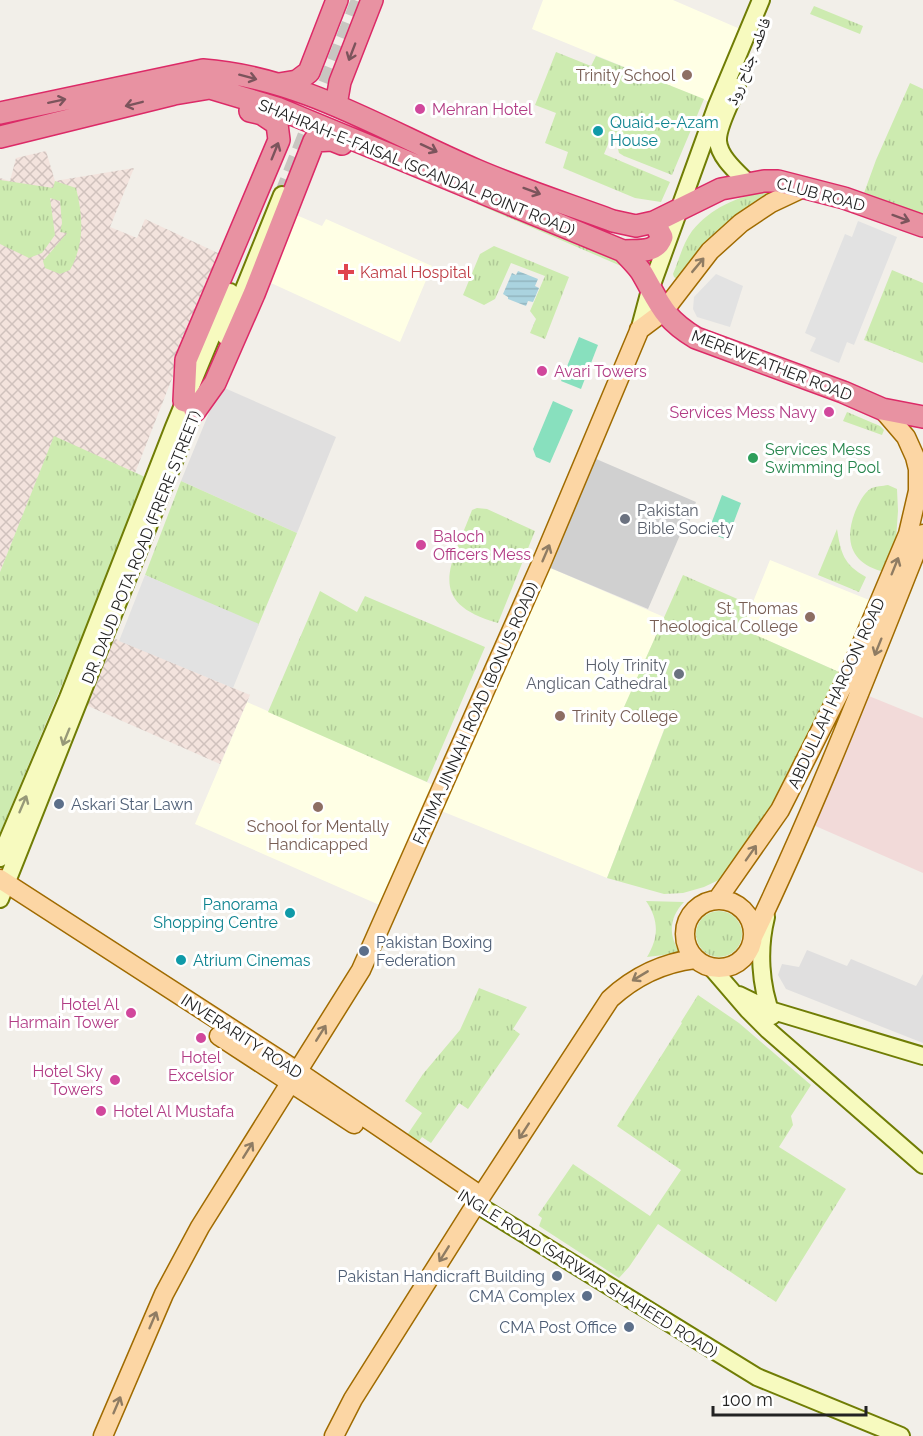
<svg xmlns="http://www.w3.org/2000/svg" width="923" height="1436" viewBox="0 0 923 1436" font-family="Raleway,'Noto Naskh Arabic',sans-serif">
	<style>
		.residential { fill: #e0dfdf }
		.commercial { fill: #f2dad9 }
		.education { fill: #ffffe5 }
		.religious { fill: #d0d0d0 }
		.military { fill: url(#military-cross-hatch) }
		.grass { fill: url(#grass-tufts) }
		.pitch { fill: #88e0be }
		.parking { fill: #e2e2e2 }
		.water { fill: url(#water-rules) }
		.lines { fill: none; stroke-linecap: round; stroke-linejoin: round }
		.secondary-tunnel { stroke: #c8c6c1; stroke-width: 16; stroke-dasharray: 16 8; stroke-linecap: butt }
		.secondary-casing { stroke: #707d05; stroke-width: 20 }
		.primary-casing { stroke: #a06b00; stroke-width: 21 }
		.highway-casing { stroke: #dc2a67; stroke-width: 24 }
		.secondary { stroke: #f7fabf; stroke-width: 16 }
		.primary { stroke: #fcd6a4; stroke-width: 18 }
		.highway { stroke: #e892a2; stroke-width: 21 }
		.oneway { stroke: #7b545c }
		.oneway2 { stroke: #8f7c63 }
		.oneway3 { stroke: #979978 }
		.education-dot { fill: #8d6e63; stroke: #fff; stroke-width: 2 }
		.hotel-dot { fill: #d1479c; stroke: #fff; stroke-width: 2 }
		.culture-dot { fill: #0f9aa8; stroke: #fff; stroke-width: 2 }
		.health-dot { fill: #e0444e; stroke: #fff; stroke-width: 2 }
		.leisure-dot { fill: #2e9e5b; stroke: #fff; stroke-width: 2 }
		.worship-dot { fill: #6b7280; stroke: #fff; stroke-width: 2 }
		.service-dot { fill: #5c6f8a; stroke: #fff; stroke-width: 2 }
		.labels { text-anchor: middle; stroke-width: 6; stroke-linejoin: round; paint-order: stroke }
		.street-label { font-size: 16px; fill: #222; stroke: #fff }
		.education-label { font-size: 16px; fill: #785e54; stroke: #fff; text-anchor: end }
		.hotel-label { font-size: 16px; fill: #b23c85; stroke: #fff; text-anchor: start }
		.culture-label { font-size: 16px; fill: #0d838f; stroke: #fff; text-anchor: start }
		.health-label { font-size: 16px; fill: #be3a42; stroke: #fff; text-anchor: start }
		.leisure-label { font-size: 16px; fill: #27864d; stroke: #fff; text-anchor: start }
		.worship-label { font-size: 16px; fill: #5b616d; stroke: #fff; text-anchor: start }
		.service-label { font-size: 16px; fill: #4e5e75; stroke: #fff; text-anchor: end }
	</style>
	<defs>
		<pattern id="military-cross-hatch" width="8" height="8" patternUnits="userSpaceOnUse" patternTransform="scale(1.5)"><rect width="8" height="8" fill="#f3e3dd"/><path d="M0 0l8 8M0 8l8-8" fill="none" stroke="#d0c2bd"/></pattern>
		<pattern id="grass-tufts" width="24" height="20" patternUnits="userSpaceOnUse" patternTransform="scale(1.5)"><rect width="24" height="20" fill="#cdebb0"/><path d="M3 7l-1-3M5 7V3M7 7l1-3M15 17l-1-3M17 17v-4M19 17l1-3" fill="none" stroke="#b0c997"/></pattern>
		<pattern id="water-rules" width="6" height="5" patternUnits="userSpaceOnUse" patternTransform="scale(1.5)"><rect width="6" height="5" fill="#aad3df"/><path d="M0 2.5h6" fill="none" stroke="#92b5bf"/></pattern>
	</defs>
	<rect width="100%" height="100%" fill="#f2efe9"/>
	<path class="residential" d="M220 386 336 437 297 533 181 481Z
		M807 950 847 966 851 959 916 986 923 974V1043L786 989 778 975 782 964 799 967Z"/>
	<path class="commercial" d="M864 694 923 718V873L804 821Z"/>
	<path class="education" d="M543 0H673L747 32 717 105 532 29Z
		M287 211 322 226 326 219 432 266 400 342 260 278Z
		M770 560 879 604 848 676 742 629Z
		M541 564 664 617 625 707 666 724 607 878 434 808 384 907 195 824 247 702 442 789Z"/>
	<path class="religious" d="M587 455 696 502 684 537 680 535 648 609 541 564Z"/>
	<path class="military" d="M46 151 55 181 134 168 110 227 137 238 145 219 222 255 207 293 198 300 195 310 198 312 135 473 54 437 0 572V178L10 181 16 158Z
		M106 635 250 695 220 764 79 702Z"/>
	<path class="grass" d="M814 6 863 26 860 34 810 14Z
		M556 52 591 66 596 56 704 99 672 175 624 156 619 153 617 145 609 142 604 154 670 182 661 202 635 198 563 168 568 152 545 143 556 113 535 105Z
		M910 83 923 89V226L860 204 876 160Z
		M0 180 53 188 55 181 76 188C83 216 85 243 70 270L60 274 45 268 43 261 67 233 60 232 62 223 60 201 50 198 55 235 42 253 29 258 0 244Z
		M779 188 677 279 674 277 673 274C679 260 683 243 692 231 715 203 745 195 779 188Z
		M476 200 624 263 621 266 477 204Z
		M494 246 569 277 545 339 530 333 536 319 530 311 545 276 511 263 495 299 484 305 463 295 480 254Z
		M892 270 923 283V363L864 340Z
		M847 412 880 426 884 430 882 435 843 421Z
		M54 436 145 477 102 589 0 833V572Z
		M181 481 297 533 258 626 145 575Z
		M888 485 897 489 898 511 896 539 885 572C853 565 843 543 855 512 858 505 863 494 870 489 875 486 883 486 888 485Z
		M477 508 487 509 535 531 498 623C423 602 452 564 472 510Z
		M837 529C841 553 843 564 866 577L859 592 818 575Z
		M683 575 751 605 742 629 848 676 780 810 725 877 704 887 683 893 664 894 607 878 666 725 624 707Z
		M320 591 357 612 365 596 485 647 427 782 268 712Z
		M646 901 684 902C669 918 668 935 680 953L647 957C659 937 659 920 646 901Z
		M696 934a23 23 0 1 1 46 0a23 23 0 1 1-46 0Z
		M479 988 527 1007 513 1029 520 1034 468 1109 459 1103 431 1143 422 1137 416 1145 405 1138 422 1113 405 1101 423 1074 460 1030Z
		M698 995 739 1023 811 1085 791 1116 793 1125 779 1147 846 1189 776 1302 658 1224 629 1267 619 1278 539 1226 542 1218 538 1215 573 1164 650 1216 681 1170 617 1126 682 1023 681 1022Z"/>
	<path class="pitch" d="M579 337 598 345 581 389 561 381Z
		M553 401 573 410 550 463 536 457 533 449Z
		M722 495 741 503 727 540 708 532Z"/>
	<path class="parking" d="M858 221 897 237 854 345 847 342 839 363 810 351 816 338 805 333 845 234 852 237Z
		M716 274 743 286 730 327 697 317 693 309 694 297Z
		M145 575 259 624 233 688 119 641Z"/>
	<path class="water" d="M518 271 538 279 535 286 539 288 533 302 528 301 526 306 508 299V297L503 294 512 273 516 275Z"/>
	<g class="lines">
		<path class="secondary-tunnel" d="M282 195 359 0"/>
		<g class="secondary-casing">
			<path id="secondary" d="M737 87C732 100 717 127 718 141 719 157 737 172 748 183
				M639 331 650 290 717 105 761 0
				M225 336 282 195
				M0 858 68 698 174 427 230 292
				M0 899 198 401
				M766 917C758 949 760 985 772 1016
				M711 967 748 1010 768 1030 923 1165
				M739 995 770 1010 923 1056
				M476 1204 757 1377 901 1436"/>
		</g>
		<g class="primary-casing">
			<path id="primary" d="M639 330 663 312 710 251 741 223 771 203 805 187
				M0 879 297 1071 481 1196
				M685 934a34 34 0 1 1 68 0a34 34 0 1 1-68 0Z
				M717 900 780 810 848 676 908 534 918 491V469L915 457 906 437 882 409
				M753 937C816 806 869 669 923 534
				M219 1036 354 1124
				M103 1436 164 1294 200 1227 361 970 541 564 639 331
				M334 1436 353 1399 476 1204 610 999C635 976 662 963 695 959"/>
		</g>
		<g class="highway-casing">
			<path id="highway" d="M279 84 297 81 309 72 337 0
				M336 105 340 82 372 0
				M0 113 203 70C301 77 387 132 476 170 520 189 567 204 613 221L636 226 654 222 721 189 764 181H778L844 198 923 226
				M0 137 174 94 210 88 277 108 623 251C629 258 637 265 642 273 660 304 663 318 696 338L843 392 882 409 923 417
				M623 251C638 250 656 254 662 237L654 222
				M184 401 186 360 279 140 277 124 262 114 250 111
				M195 411 215 383 254 294 314 141 332 140 342 144"/>
		</g>
		<use href="#secondary" class="secondary"/>
		<use href="#primary" class="primary"/>
		<use href="#highway" class="highway"/>
	</g>
	<defs><path id="oneway-shaft" d="M-6 0H5M1.5-3L5.5 0L1.5 3" fill="none" stroke-width="1.6" stroke-linecap="round" stroke-linejoin="round" transform="scale(1.5)"/></defs>
	<g class="oneway">
		<use href="#oneway-shaft" transform="translate(352 52) rotate(111)"/>
		<use href="#oneway-shaft" transform="translate(248 77) rotate(15)"/>
		<use href="#oneway-shaft" transform="translate(57 101) rotate(-12)"/>
		<use href="#oneway-shaft" transform="translate(134 104) rotate(166)"/>
		<use href="#oneway-shaft" transform="translate(429 148) rotate(25)"/>
		<use href="#oneway-shaft" transform="translate(275 151) rotate(-68)"/>
		<use href="#oneway-shaft" transform="translate(532 191) rotate(20)"/>
		<use href="#oneway-shaft" transform="translate(901 218) rotate(20)"/>
	</g>
	<g class="oneway2">
		<use href="#oneway-shaft" transform="translate(698 265) rotate(-50)"/>
		<use href="#oneway-shaft" transform="translate(546 553) rotate(-67)"/>
		<use href="#oneway-shaft" transform="translate(895 566) rotate(-68)"/>
		<use href="#oneway-shaft" transform="translate(878 647) rotate(112)"/>
		<use href="#oneway-shaft" transform="translate(751 853) rotate(-55)"/>
		<use href="#oneway-shaft" transform="translate(640 976) rotate(149)"/>
		<use href="#oneway-shaft" transform="translate(321 1033) rotate(-58)"/>
		<use href="#oneway-shaft" transform="translate(524 1131) rotate(123)"/>
		<use href="#oneway-shaft" transform="translate(248 1150) rotate(-58)"/>
		<use href="#oneway-shaft" transform="translate(444 1254) rotate(122)"/>
		<use href="#oneway-shaft" transform="translate(153 1320) rotate(-67)"/>
		<use href="#oneway-shaft" transform="translate(117 1405) rotate(-67)"/>
	</g>
	<g class="oneway3">
		<use href="#oneway-shaft" transform="translate(66 737) rotate(112)"/>
		<use href="#oneway-shaft" transform="translate(23 804) rotate(-67)"/>
	</g>
	<g class="education-dot">
		<circle cx="687" cy="75" r="6"/>
		<circle cx="810" cy="617" r="6"/>
		<circle cx="560" cy="716" r="6"/>
		<circle cx="318" cy="807" r="6"/>
	</g>
	<g class="hotel-dot">
		<circle cx="420" cy="109" r="6"/>
		<circle cx="542" cy="371" r="6"/>
		<circle cx="829" cy="412" r="6"/>
		<circle cx="421" cy="545" r="6"/>
		<circle cx="131" cy="1013" r="6"/>
		<circle cx="201" cy="1038" r="6"/>
		<circle cx="115" cy="1080" r="6"/>
		<circle cx="101" cy="1111" r="6"/>
	</g>
	<g class="culture-dot">
		<circle cx="598" cy="131" r="6"/>
		<circle cx="290" cy="913" r="6"/>
		<circle cx="181" cy="960" r="6"/>
	</g>
	<path class="health-dot" d="M343 263h6v6h6v6h-6v6h-6v-6h-6v-6h6z"/>
	<circle class="leisure-dot" cx="753" cy="458" r="6"/>
	<g class="worship-dot">
		<circle cx="625" cy="519" r="6"/>
		<circle cx="679" cy="674" r="6"/>
	</g>
	<g class="service-dot">
		<circle cx="59" cy="804" r="6"/>
		<circle cx="364" cy="951" r="6"/>
		<circle cx="557" cy="1276" r="6"/>
		<circle cx="587" cy="1296" r="6"/>
		<circle cx="629" cy="1327" r="6"/>
	</g>
	<g class="labels">
		<g class="street-label">
			<text transform="translate(748 61) rotate(-68)" y="6">فاطمہ جناح روڈ</text>
			<text transform="translate(417 167) rotate(22)" y="6">SHAHRAH-E-FAISAL (SCANDAL POINT ROAD)</text>
			<text transform="translate(821 194) rotate(15)" y="6">CLUB ROAD</text>
			<text transform="translate(772 365) rotate(21)" y="6">MEREWEATHER ROAD</text>
			<text transform="translate(141 547) rotate(-68)" y="6">DR. DAUD POTA ROAD (FRERE STREET)</text>
			<text transform="translate(836 693) rotate(-65)" y="6">ABDULLAH HAROON ROAD</text>
			<text transform="translate(475 713) rotate(-66)" y="6">FATIMA JINNAH ROAD (BONUS ROAD)</text>
			<text transform="translate(242 1036) rotate(33)" y="6">INVERARITY ROAD</text>
			<text transform="translate(588 1273) rotate(32)" y="6">INGLE ROAD (SARWAR SHAHEED ROAD)</text>
		</g>
		<g class="education-label">
			<text x="675" y="81">Trinity School</text>
			<text x="798" y="614">St. Thomas<tspan x="798" dy="18">Theological College</tspan></text>
			<text x="572" y="722" text-anchor="start">Trinity College</text>
			<text x="318" y="832" text-anchor="middle">School for Mentally<tspan x="318" dy="18">Handicapped</tspan></text>
		</g>
		<g class="hotel-label">
			<text x="432" y="115">Mehran Hotel</text>
			<text x="554" y="377">Avari Towers</text>
			<text x="817" y="418" text-anchor="end">Services Mess Navy</text>
			<text x="433" y="542">Baloch<tspan x="433" dy="18">Officers Mess</tspan></text>
			<text x="119" y="1010" text-anchor="end">Hotel Al<tspan x="119" dy="18">Harmain Tower</tspan></text>
			<text x="201" y="1063" text-anchor="middle">Hotel<tspan x="201" dy="18">Excelsior</tspan></text>
			<text x="103" y="1077" text-anchor="end">Hotel Sky<tspan x="103" dy="18">Towers</tspan></text>
			<text x="113" y="1117">Hotel Al Mustafa</text>
		</g>
		<g class="culture-label">
			<text x="610" y="128">Quaid-e-Azam<tspan x="610" dy="18">House</tspan></text>
			<text x="278" y="910" text-anchor="end">Panorama<tspan x="278" dy="18">Shopping Centre</tspan></text>
			<text x="193" y="966">Atrium Cinemas</text>
		</g>
		<g class="health-label">
			<text x="360" y="278">Kamal Hospital</text>
		</g>
		<g class="leisure-label">
			<text x="765" y="455">Services Mess<tspan x="765" dy="18">Swimming Pool</tspan></text>
		</g>
		<g class="worship-label">
			<text x="637" y="516">Pakistan<tspan x="637" dy="18">Bible Society</tspan></text>
			<text x="667" y="671" text-anchor="end">Holy Trinity<tspan x="667" dy="18">Anglican Cathedral</tspan></text>
		</g>
		<g class="service-label">
			<text x="71" y="810" text-anchor="start">Askari Star Lawn</text>
			<text x="376" y="948" text-anchor="start">Pakistan Boxing<tspan x="376" dy="18">Federation</tspan></text>
			<text x="545" y="1282">Pakistan Handicraft Building</text>
			<text x="575" y="1302">CMA Complex</text>
			<text x="617" y="1333">CMA Post Office</text>
		</g>
	</g>
	<path d="M713 1406v9h153v-9" fill="none" stroke="#222222" stroke-width="3"/>
	<text x="722" y="1406" font-size="18" fill="#222222" stroke="#ffffff" stroke-width="4.5" paint-order="stroke">100 m</text>
</svg>
